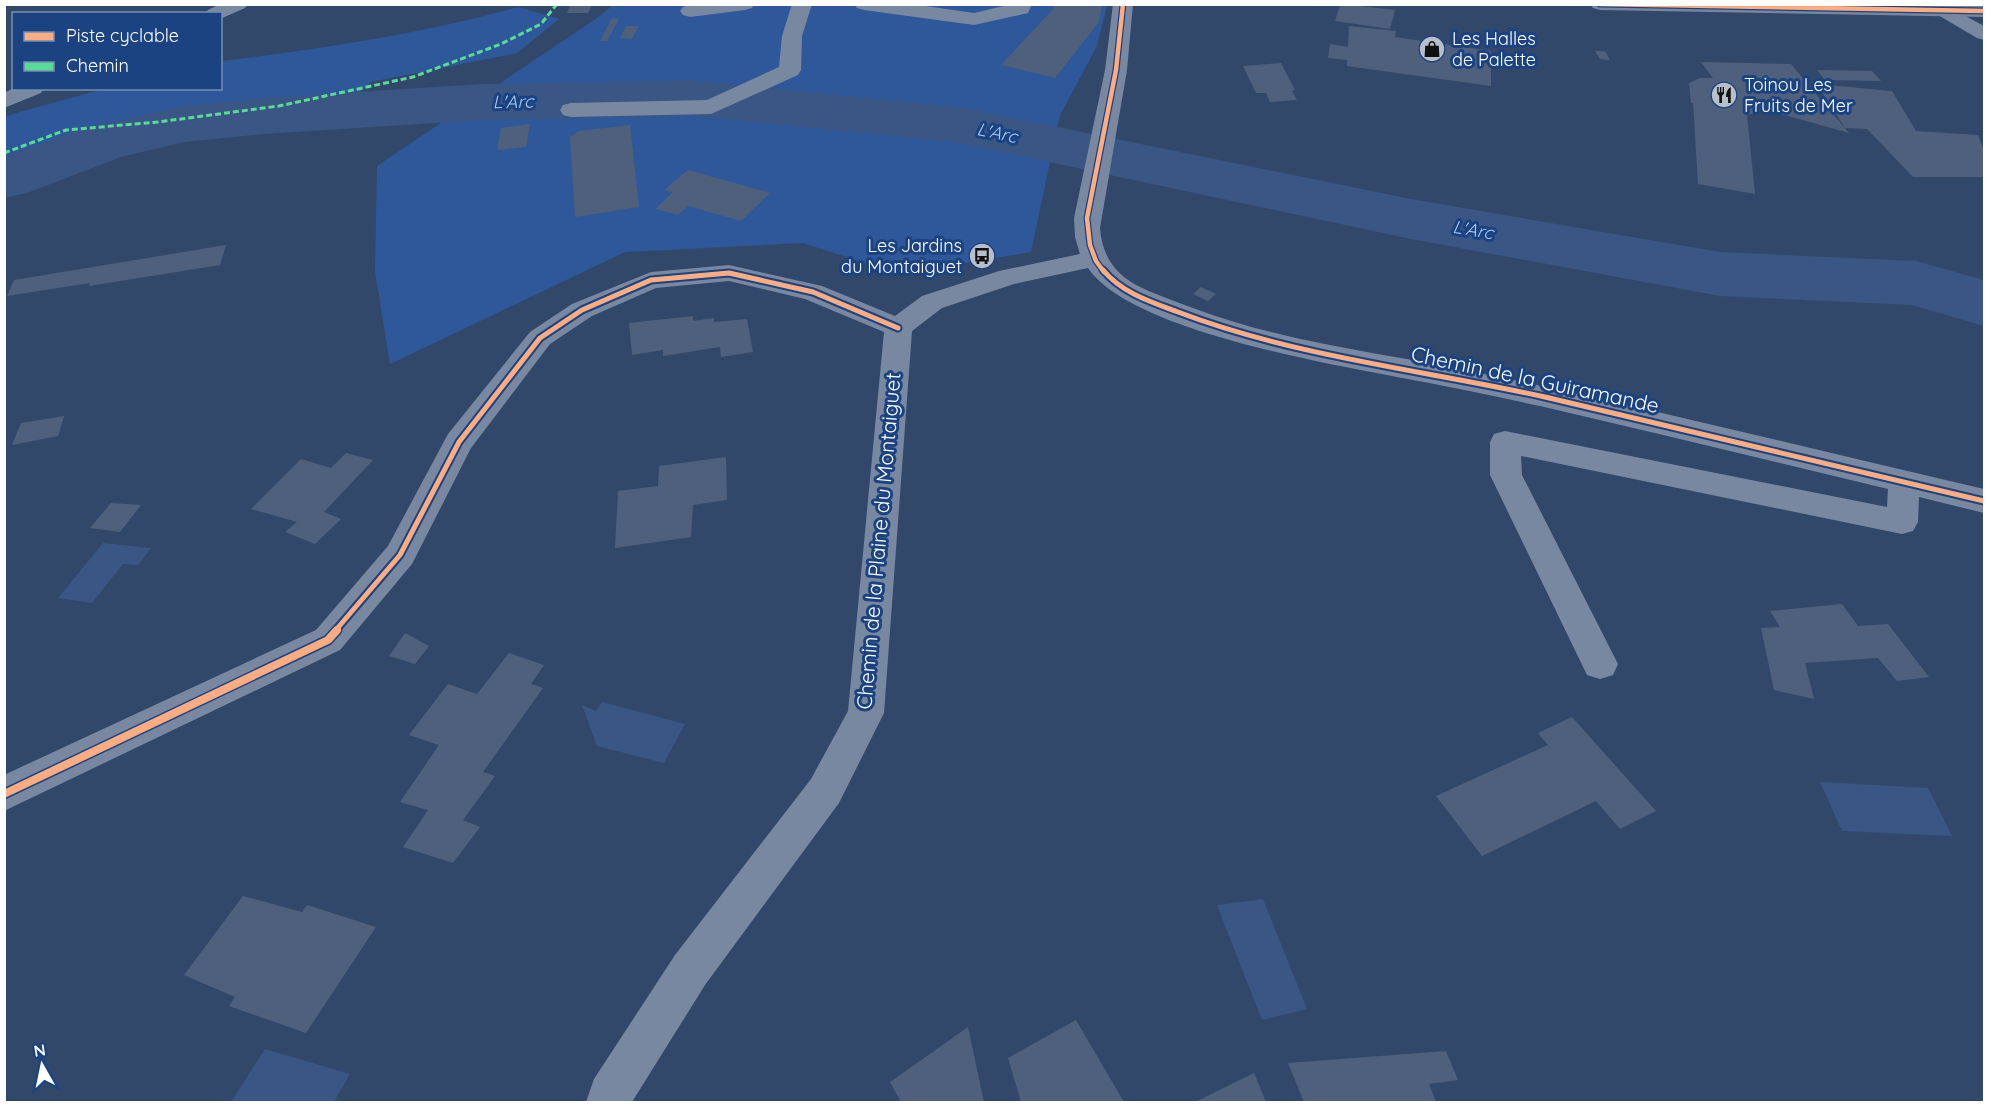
<svg xmlns="http://www.w3.org/2000/svg" width="1989" height="1107" viewBox="0 0 1989 1107" font-family="Quicksand,sans-serif">
	<style>
		.green { fill: #2f589a }
		.water { fill: #395684 }
		.lines { fill: none; stroke-linecap: round; stroke-linejoin: round }
		.river { fill: #395684; fill-rule: evenodd }
		.building { fill: #4e607c }
		.minor { fill: #7888a1; fill-rule: evenodd }
		.major { fill: #76869e; fill-rule: evenodd }
		.highway { fill: #7989a1; fill-rule: evenodd }
		.quiet { stroke: #5adb95; stroke-width: 3; stroke-dasharray: 6 3; stroke-linecap: butt }
		.cycleway-far2-casing { stroke: #1b4382; stroke-width: 7 }
		.cycleway-far1-casing { stroke: #1b4382; stroke-width: 9 }
		.cycleway-casing { stroke: #1b4382; stroke-width: 11 }
		.cycleway-far2 { stroke: #ffac80; stroke-width: 4.5 }
		.cycleway-far1 { stroke: #ffac80; stroke-width: 5 }
		.cycleway { stroke: #ffac80; stroke-width: 8 }
		.labels { text-anchor: middle; stroke-width: 6; stroke-linejoin: round; paint-order: stroke }
		.far-poi-label { font-size: 18px; fill: #fff; stroke: #1b4382; text-anchor: start }
		.far-water-label { font-size: 18px; font-style: italic; fill: #abc8f2; stroke: #1b4382 }
		.street-label { font-size: 21px; fill: #fff; stroke: #1b4382 }
	</style>
	<rect width="100%" height="100%" fill="#32486b"/>
	<path class="green" d="M613 5H1107L1097 46 1060 115 1031 252 899 274 803 243 625 252 390 364 375 271 377 166 597 18Z
		M518 7 559 19 517 53 371 82 340 110 184 124 101 143 5 179V117L16 113 104 89 220 88 221 61C321 49 420 34 518 7Z"/>
	<path class="water" d="M103 543 151 548 138 565 123 564 92 603 58 598Z
		M602 702 685 724 664 763 597 746 582 705 596 711Z
		M1820 782 1928 788 1952 836 1842 831Z
		M1263 899 1307 1009 1262 1020 1217 905Z
		M265 1049 350 1074 334 1102H231Z"/>
	<g class="lines">
		<path class="river" d="M690 80 959 107 1411 199 1720 252 1916 261 1984 280V326L1912 305 1720 296 1411 239 959 143 690 116 482 120 264 134 184 142 121 157 27 193 4 198V157L79 130 184 106 264 98 482 84Z"/>
	</g>
	<path class="building" d="M1051 4H1102L1099 22 1055 78 1001 65 1054 8Z
		M570 5H592L588 13H567Z
		M1340 5H1351L1395 10 1390 29 1335 21Z
		M612 18 619 19 607 41H600Z
		M626 26H639L632 39 620 38Z
		M1349 26 1396 31 1395 37 1491 51V86L1347 66V60L1328 58 1330 44 1348 47Z
		M1595 51H1605L1610 60 1600 59Z
		M1701 62 1791 64 1849 133 1766 110 1747 115 1755 194 1698 184 1693 103H1691L1689 83 1700 78H1713Z
		M1281 63 1295 90 1292 91 1297 100 1270 102 1266 93H1256L1243 66Z
		M1817 70 1872 71 1881 81 1825 80Z
		M1817 84 1892 91 1916 131 1978 135 1984 151V177H1913L1867 129 1845 128Z
		M530 124 526 147 497 150 501 128Z
		M630 125 639 207 575 217 570 137 579 131Z
		M688 170 770 193 741 221 688 206 678 215 655 209 673 192 664 190Z
		M226 245 220 265 89 286 90 283 7 296 14 280Z
		M1201 287 1216 294 1208 301 1193 294Z
		M693 316V321L714 318V322L747 319 753 352 721 357 720 347 663 356V350L632 355 629 323Z
		M64 416 58 436 12 445 21 423Z
		M346 453 373 460 324 512 341 519 315 544 285 532 297 522 251 509 301 459 331 468Z
		M726 457 727 500 693 505 691 537 615 548 618 491 658 486 659 466Z
		M111 503 141 505 120 532 90 528Z
		M1842 604 1858 626 1888 624 1929 677 1897 681 1878 658 1805 663 1814 699 1774 690 1761 628 1780 627 1770 611Z
		M405 633 429 646 415 664 389 656Z
		M509 653 544 665 531 684 543 688 483 772 495 776 463 820 480 827 453 863 403 847 428 810 400 802 439 745 409 735 448 684 477 694Z
		M1572 717 1656 811 1620 829 1596 801 1482 856 1436 796 1548 745 1538 733Z
		M243 896 302 912 307 905 376 927 306 1033 229 1006 235 997 184 975Z
		M1076 1020 1124 1102H1021L1008 1058Z
		M968 1027 984 1102H901L890 1082Z
		M1446 1051 1458 1080 1429 1084 1436 1102H1304L1288 1063Z
		M1254 1073 1266 1102H1195Z"/>
	<g class="lines">
		<path class="minor" d="M755 4 752 8 745 10 690 17 683 15 680 11 683 7 694 4Z
			M792 4H812L802 36 801 70 798 75 711 114 571 117 563 115 560 110 563 105 571 103 707 100 779 67 782 36Z
			M854 4H912L974 13 1012 4H1032L1028 13 974 25 864 10 857 8Z
			M1113 4H1133L1127 70 1100 228C1102 254 1113 272 1136 285 1154 294 1174 301 1193 308 1285 343 1384 353 1480 373 1649 408 1816 450 1984 489V513L1919 497 1918 522 1913 531 1902 534 1521 456 1522 475 1618 664 1613 675 1600 679 1587 675 1490 475V442L1494 434 1505 431 1887 507 1888 489C1772 461 1656 433 1540 406 1506 399 1473 391 1439 385 1359 369 1133 335 1088 268L1014 284 942 308 912 331 884 713 839 803 705 985 632 1102H586L594 1079 675 955 811 779 848 711 884 332 805 299 729 281 656 288 592 316 550 344 471 448 412 564 340 650 4 811V775L316 630 388 546 448 434 530 332 572 304 651 272 729 265 822 286 895 316 922 296 999 271 1080 254 1075 237 1074 218 1105 70Z
			M1945 5 1984 26V40L1977 38 1938 15 1935 11 1938 7Z"/>
		<path class="major" d="M1590 4 1984 5V17L1600 10 1593 8Z"/>
		<path class="highway" d="M220 4H248L245 8 220 19V14H205L208 10Z
			M14 88H44L41 93 4 108V93Z"/>
		<path class="quiet" d="M4 153 66 130 158 122 279 106 413 77 501 44 541 24 557 4"/>
		<g class="cycleway-far2-casing">
			<path id="cycleway-far2" d="M1600 4 1984 11
				M1104 272 1096 261 1090 245 1087 218 1116 70 1123 4"/>
		</g>
		<g class="cycleway-far1-casing">
			<path id="cycleway-far1" d="M1103 270C1122 293 1151 302 1178 312 1296 357 1423 370 1545 397 1692 431 1838 466 1984 501
				M335 631 400 555 459 442 540 338 582 310 651 280 729 273 813 292 898 328"/>
		</g>
		<g class="cycleway-casing">
			<path id="cycleway" d="M4 794 328 640 337 630"/>
		</g>
		<use href="#cycleway-far2" class="cycleway-far2"/>
		<use href="#cycleway-far1" class="cycleway-far1"/>
		<use href="#cycleway" class="cycleway"/>
	</g>
	<defs>
		<g id="shop-disc" transform="scale(1.35)"><circle r="9.5" fill="#b7bfcb" stroke="#1b4382"/><path d="M-5-2.5h2.3a2.7 3.5 0 0 1 5.4 0H5L5.5 6h-11ZM-1.5-2.5h3a1.5 2.3 0 0 0-3 0Z" fill="#111"/></g>
		<g id="restaurant-disc" transform="scale(1.35)"><circle r="9.5" fill="#b7bfcb" stroke="#1b4382"/><path d="M-5-6h1v4h1v-4h1v4h1v-4h1v5L-1.5 .5V6h-2V.5L-5-1ZM5-6V6H3V1.5H1.5Q1.5-4 5-6Z" fill="#111"/></g>
		<g id="bus-disc" transform="scale(1.35)"><circle r="9.5" fill="#b7bfcb" stroke="#1b4382"/><path d="M-5-6H5V4H4V6H2V4H-2V6H-4V4H-5ZM-3.5-4V0h7V-4ZM-3.5 1.2v1.5H-2V1.2ZM2 1.2v1.5H3.5V1.2Z" fill="#111"/></g>
	</defs>
	<g fill-rule="evenodd">
		<use href="#shop-disc" x="1432" y="49"/>
		<use href="#restaurant-disc" x="1724" y="95"/>
		<use href="#bus-disc" x="982" y="256"/>
	</g>
	<g class="labels">
		<g class="far-poi-label">
			<text x="1452" y="45">Les Halles<tspan x="1452" dy="21">de Palette</tspan></text>
			<text x="1744" y="91">Toinou Les<tspan x="1744" dy="21">Fruits de Mer</tspan></text>
			<text x="962" y="252" text-anchor="end">Les Jardins<tspan x="962" dy="21">du Montaiguet</tspan></text>
		</g>
		<g class="far-water-label">
			<text transform="translate(513 102) rotate(-1)" y="6">L'Arc</text>
			<text transform="translate(997 133) rotate(12)" y="6">L'Arc</text>
			<text transform="translate(1473 230) rotate(10)" y="6">L'Arc</text>
		</g>
		<g class="street-label">
			<text transform="translate(1535 380) rotate(12)" y="7">Chemin de la Guiramande</text>
			<text transform="translate(879 541) rotate(-85)" y="7">Chemin de la Plaine du Montaiguet</text>
		</g>
	</g>
	<rect width="1989" height="1107" fill="none" stroke="#ffffff" stroke-width="12"/>
	<rect x="12" y="12" width="210" height="78" fill="#1b4382" stroke="#768eb4" stroke-width="1.5"/>
	<rect x="24" y="32" width="30" height="9" fill="#ffac80" stroke="#768eb4" stroke-width="1.5"/>
	<text x="66" y="42" font-size="18" fill="#ffffff">Piste cyclable</text>
	<rect x="24" y="62" width="30" height="9" fill="#5adb95" stroke="#768eb4" stroke-width="1.5"/>
	<text x="66" y="72" font-size="18" fill="#ffffff">Chemin</text>
	<g transform="translate(42 1065) rotate(351)" stroke="#1b4382" stroke-width="4.5" paint-order="stroke">
	<path d="M0-4.5L10 22L0 15L-10 22Z" fill="#ffffff"/>
	<text y="-9" font-size="16" font-weight="bold" text-anchor="middle" fill="#ffffff">N</text>
	</g>
</svg>
